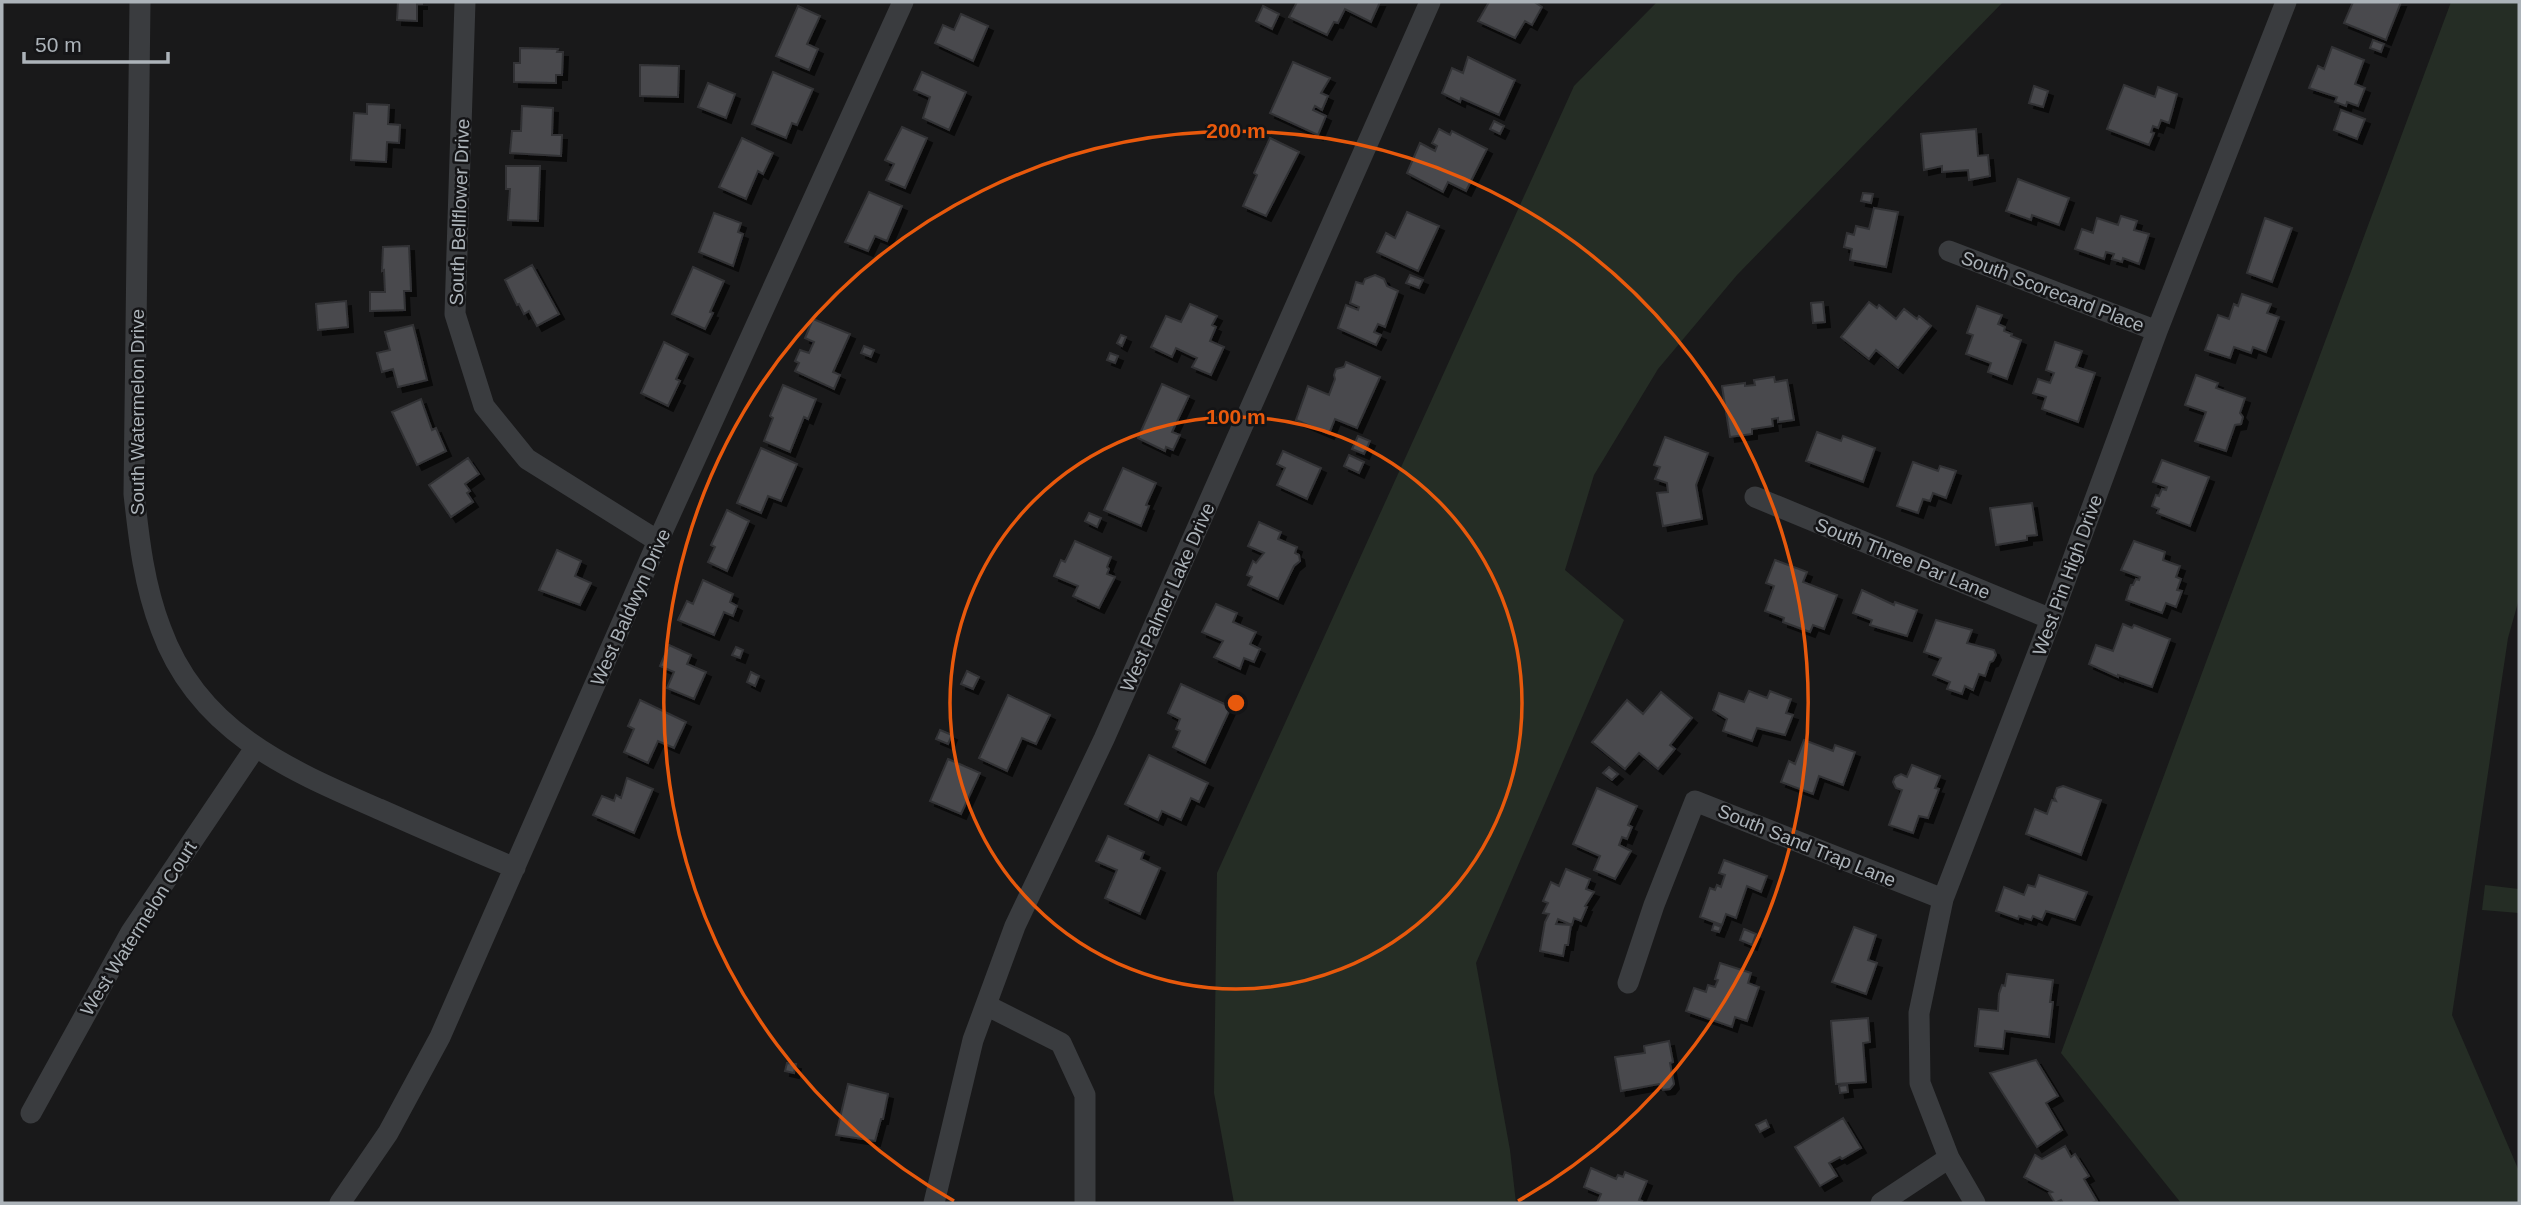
<svg xmlns="http://www.w3.org/2000/svg" width="2521" height="1205" viewBox="0 0 2521 1205" font-family="Helvetica,sans-serif">
	<style>
		.green { fill: #252d25 }
		.building { fill: #484a4d; stroke: #333336; stroke-width: 2; filter: url(#shadow) }
		.lines { fill: none; stroke-linecap: round; stroke-linejoin: round }
		.street { stroke: #3a3c3f; stroke-width: 21 }
		.ring { fill: none; stroke: #e8590c; stroke-width: 3.5 }
		.labels { text-anchor: middle; stroke-width: 5; stroke-linejoin: round; paint-order: stroke }
		.street-label { font-size: 19px; fill: #acb3b9; stroke: #141416 }
		.centre { fill: #e8590c; stroke: #141416; stroke-width: 3.5 }
		.ring-label { font-size: 21px; text-anchor: middle; font-weight: bold; fill: #e8590c; stroke: #141416; stroke-width: 5; stroke-linejoin: round; paint-order: stroke }
	</style>
	<defs>
		<filter id="shadow"><feDropShadow dx="5" dy="5" stdDeviation="0" flood-color="#0009"/></filter>
	</defs>
	<rect width="100%" height="100%" fill="#19191a"/>
	<path class="green" d="M1657 2H2003L1737 275 1658 369 1594 475 1565 570 1624 620 1476 963 1510 1150 1516 1203H1234L1214 1093 1217 873 1574 86Z
		M2451 2H2519V599L2508 638 2452 1015 2519 1171V1203H2181L2061 1053Z
		M2485 885 2519 889V913L2482 910Z"/>
	<path class="building" d="M398 2H422V4H417V21L397 20Z
		M1297 2H1380L1371 22 1345 9 1338 23 1334 22 1327 35 1289 17Z
		M1489 2H1537L1536 3 1542 7 1532 25 1525 21 1515 38 1478 21Z
		M2353 2H2401L2386 40 2344 23Z
		M798 6 820 16 807 44 818 49 809 70 776 56Z
		M1263 6 1279 14 1272 29 1256 21Z
		M961 14 988 26 973 61 935 43 943 25 954 30Z
		M2373 40 2384 44 2381 52 2370 48Z
		M2332 47 2364 60 2355 84 2365 88 2358 106 2347 102 2346 106 2335 102 2337 97 2309 88 2318 66 2324 69Z
		M520 48 558 49 557 52H563L562 75H556V83L514 82V63H520Z
		M1468 57 1515 80 1499 115 1461 98 1460 102 1442 93 1452 68 1463 73Z
		M1293 62 1330 78 1321 93 1328 96 1322 110 1315 106 1313 110 1326 116 1318 135 1270 113Z
		M640 65 679 66 678 97 640 96Z
		M773 72 813 89 797 125 792 123 786 138 752 124Z
		M922 72 966 92 949 130 923 118 930 97 914 90Z
		M708 83 735 94 726 118 698 107Z
		M2124 85 2155 97 2158 87 2177 94 2169 123 2161 120 2158 128 2153 126 2151 132 2154 133 2149 145 2107 129Z
		M2034 86 2048 91 2043 107 2029 103Z
		M367 104 389 105 388 124 400 125 399 143 387 142 386 162 351 160 354 113 367 114Z
		M522 106 553 108 552 135H562L561 156 510 153 512 131H521Z
		M2341 110 2365 119 2357 139 2334 130Z
		M1494 121 1504 126 1500 134 1490 129Z
		M902 127 927 138 905 188 886 180 894 164 885 160Z
		M1439 129 1450 135 1452 131 1487 149 1466 191 1448 182 1443 192 1407 173 1420 143 1435 151 1437 146 1432 143Z
		M1976 129 1978 156 1988 155 1990 176 1969 180 1968 170 1942 172V166L1924 170 1921 134Z
		M742 138 773 153 763 174 758 171 746 199 719 187Z
		M1270 138 1299 152 1266 216 1243 206 1257 175 1254 173Z
		M506 166H540L538 221 508 220 510 189H506Z
		M2018 179 2069 198 2059 225 2032 215 2031 220 2006 211Z
		M869 192 902 206 887 241 875 236 868 251 845 242Z
		M1863 193 1873 194 1871 203 1861 201Z
		M1874 208 1898 212 1886 267 1850 260 1852 249 1844 247 1847 233 1854 235 1856 226 1869 229Z
		M1407 212 1439 226 1418 271 1377 252 1386 233 1395 238Z
		M714 213 741 223 738 232 743 234 733 266 699 252Z
		M2121 216 2137 221 2134 230 2149 234 2139 264 2123 258 2122 262 2112 259 2114 254 2106 252 2104 259 2075 249 2082 229 2093 233 2097 218 2118 225Z
		M2265 218 2292 228 2272 282 2247 273Z
		M409 246 411 291H404L405 310 370 311V292H385L384 270 382 271 383 247Z
		M532 265 559 314 537 326 529 311 524 314 519 304 517 305 505 280Z
		M693 267 724 281 710 312 713 313 705 329 672 314Z
		M1375 275 1384 279 1387 286 1398 291 1385 327 1378 324 1374 332 1381 335 1376 345 1338 328 1346 305 1358 310 1359 307 1350 303 1356 282 1363 284 1365 279Z
		M1410 275 1423 280 1419 288 1406 283Z
		M2242 294 2271 304 2267 313 2279 317 2266 352 2253 347 2251 353 2234 347 2230 358 2205 350 2218 315 2229 319 2234 304 2238 306Z
		M346 301 348 327 318 330 316 304Z
		M1823 302 1825 322 1813 323 1811 303Z
		M1869 302 1877 308 1879 305 1896 319 1904 309 1917 319 1919 316 1931 326 1898 368 1876 350 1869 359 1841 337Z
		M1190 304 1217 316 1212 325 1216 327 1210 341 1224 347 1211 375 1192 367 1197 358 1176 348 1172 357 1151 347 1166 316 1181 322Z
		M1977 306 2002 315 1998 324 2005 327 2004 331 2012 334 2011 336 2021 340 2007 379 1988 372 1991 363 1966 354 1973 335 1967 333Z
		M813 319 850 334 833 372 840 375 834 389 795 371 799 363 795 361 800 350 809 353 814 342 805 338Z
		M413 325 427 380 398 387 393 369 382 372 377 353 390 350 385 332Z
		M1121 335 1126 337 1122 346 1117 343Z
		M664 342 688 354 676 379 680 381 668 406 641 393Z
		M2055 342 2082 351 2076 367 2095 373 2078 422 2042 409 2046 397 2033 393 2038 379 2050 383 2054 373 2046 370Z
		M864 346 874 350 871 357 861 353Z
		M1110 353 1118 356 1115 363 1107 360Z
		M1346 362 1380 377 1357 428 1335 419 1329 434 1296 420 1308 386 1329 395 1335 379 1334 375 1336 369 1344 367Z
		M2196 375 2218 383 2216 388 2245 398 2240 413 2243 417 2241 424 2235 425 2226 451 2195 441 2206 412 2185 405Z
		M1774 377 1775 382 1787 380 1794 420 1778 422V418L1772 419 1773 426 1752 429V434L1730 437 1722 386 1745 383V386L1755 385 1754 380Z
		M1162 384 1189 396 1172 432 1180 435 1173 450 1166 447 1165 451 1138 438Z
		M783 385 816 399 808 419 804 417 790 452 764 441 773 418 770 416Z
		M421 399 432 430 436 428 446 451 417 465 392 412Z
		M1817 432 1841 441 1843 436 1875 448 1863 482 1806 461Z
		M1358 436 1370 441 1364 454 1352 449Z
		M1665 437 1708 453 1696 485 1702 519 1663 526 1657 493 1668 492 1667 483 1655 479 1660 467 1654 465Z
		M761 448 797 464 781 501 768 496 761 513 737 503Z
		M1283 451 1321 468 1307 499 1277 485 1285 468 1277 464Z
		M1349 455 1364 462 1359 473 1344 466Z
		M468 458 479 474 465 484 470 491 467 493 473 502 451 517 429 485Z
		M2162 460 2209 477 2190 526 2157 513 2159 509 2152 506 2156 495 2159 496 2162 489 2166 490 2167 487 2153 482Z
		M1913 462 1938 471 1940 466 1956 471 1946 498 1933 493 1930 501 1923 499 1918 513 1897 506Z
		M1123 468 1156 483 1146 505 1149 506 1141 526 1104 510Z
		M2032 503 2037 535 2027 536V540L1996 545 1990 508Z
		M727 510 749 521 727 571 708 562 715 547 711 545Z
		M1089 513 1101 518 1097 527 1085 521Z
		M1259 522 1281 532 1278 539 1297 547 1295 553 1299 555 1300 561 1294 566 1278 599 1248 585 1252 577 1247 575 1253 561 1256 563 1264 553 1248 546Z
		M1075 541 1111 557 1107 567 1109 569 1107 574 1115 577 1099 608 1073 596 1078 586 1054 576 1061 560 1065 562Z
		M2134 541 2165 552 2163 560 2180 566 2176 577 2181 579 2177 590 2182 591 2176 607 2166 603 2162 613 2126 600 2131 585H2133L2136 579 2139 580 2140 577 2121 570Z
		M557 550 581 561 575 576 591 583 580 605 539 590Z
		M1775 560 1807 572 1803 582 1837 595 1824 629 1813 625 1810 632 1783 622 1784 618 1765 611 1774 586 1766 583Z
		M703 580 733 594 730 602 737 606 733 616 724 612 714 635 678 620 687 601 693 604Z
		M1862 590 1894 605 1895 602 1917 610 1907 636 1870 625 1872 620 1853 613Z
		M1216 604 1237 613 1233 622 1256 632 1250 644 1260 649 1254 662 1244 658 1240 669 1214 657 1223 641 1202 632Z
		M1936 620 1972 630 1967 643 1994 650 1996 655 1993 661 1990 662 1985 676 1979 674 1973 690 1965 686 1962 694 1947 689 1950 682 1933 675 1941 658 1924 652Z
		M2123 624 2132 628 2134 625 2170 639 2152 687 2118 675V677L2089 664 2096 645 2113 651Z
		M669 645 691 655 687 664 706 672 694 699 667 688 674 672 660 666Z
		M736 647 743 650 740 658 732 655Z
		M967 671 979 677 973 689 961 684Z
		M751 672 759 676 755 686 747 682Z
		M1181 684 1231 707 1205 763 1173 747 1180 731 1176 729 1180 719 1168 713Z
		M1749 691 1767 698 1770 691 1791 699 1786 713 1793 715 1785 735 1757 728 1752 741 1723 731 1727 719 1713 710 1719 693 1744 702Z
		M1661 692 1692 718 1670 745 1675 749 1658 769 1639 753 1625 769 1592 742 1627 700 1643 714Z
		M1008 695 1050 715 1036 744 1022 738 1007 771 979 758Z
		M640 700 686 722 674 748 658 741 648 763 624 752 634 729 628 726Z
		M940 730 952 735 948 744 936 739Z
		M1804 740 1833 751 1835 745 1855 752 1843 785 1819 776 1813 794 1781 782 1789 761 1795 764Z
		M1149 755 1208 783 1199 802 1191 798 1181 820 1162 811 1158 820 1125 804Z
		M948 759 980 773 961 814 930 801Z
		M1912 765 1940 776 1935 788 1939 789 1928 818 1919 816 1913 833 1889 825 1902 790 1896 788 1893 782 1895 777 1901 774 1907 777Z
		M1609 767 1618 774 1612 780 1603 773Z
		M627 778 653 789 634 833 593 815 602 796 614 801 616 795 621 798Z
		M2063 786 2101 800 2081 855 2026 834 2035 809 2047 814 2052 800 2056 801 2054 797 2057 788Z
		M1597 788 1637 806 1628 825 1632 827 1627 839 1622 837 1619 845 1631 851 1615 879 1594 870 1600 856 1573 844Z
		M1108 836 1144 852 1141 859 1160 868 1140 914 1105 898 1117 870 1096 861Z
		M1724 860 1767 876 1761 892 1747 886 1736 918 1726 914 1722 925 1700 917 1710 888 1715 890 1717 885 1721 887 1725 875 1719 873Z
		M1566 869 1590 879 1586 889 1594 892 1585 906 1587 907 1581 921 1574 918 1572 925 1558 919 1556 924 1571 925 1568 945H1565L1563 956 1540 951 1545 922 1549 914 1543 913 1548 903 1543 901 1551 882 1559 886Z
		M2039 875 2087 892 2075 920 2046 911 2042 920 2033 916 2031 920 2019 916 2018 919 1996 911 2004 887 2024 895 2028 885 2035 887Z
		M1714 924 1721 927 1719 932 1712 930Z
		M1854 927 1876 935 1868 960 1877 963 1866 994 1832 982Z
		M1744 929 1756 934 1752 945 1740 940Z
		M1720 963 1751 973 1748 983 1759 987 1747 1021 1735 1017 1732 1027 1686 1011 1694 988 1706 992 1708 985 1715 987 1718 980 1715 979Z
		M2007 974 2053 980 2050 1002H2053L2049 1037 2005 1031 2003 1049 1975 1046 1979 1009 1998 1011 1999 994 2002 985 2005 986Z
		M1868 1018 1870 1042 1863 1043 1866 1082 1836 1084 1831 1021Z
		M1669 1041 1673 1062 1670 1063 1674 1084 1670 1089 1663 1090 1659 1084 1621 1091 1615 1057 1645 1053 1644 1046Z
		M2036 1060 2058 1096 2046 1103 2062 1130 2037 1147 1990 1073Z
		M787 1063 796 1064 794 1073 785 1071Z
		M848 1084 888 1094 883 1119H881L875 1141 836 1135Z
		M1847 1085 1848 1092 1840 1093 1839 1086Z
		M1843 1118 1861 1148 1842 1159 1840 1157 1829 1163 1837 1176 1820 1186 1795 1147Z
		M1766 1120 1769 1127 1760 1132 1756 1125Z
		M2065 1146 2071 1157 2075 1154 2089 1176 2084 1179 2097 1201 2092 1203H2063L2061 1200 2055 1203 2049 1193 2052 1192 2024 1177 2035 1155 2042 1159Z
		M1591 1168 1616 1179 1618 1175 1623 1177 1625 1172 1647 1181 1639 1200 1642 1201 1641 1203H1597L1601 1194 1584 1187Z"/>
	<g class="lines">
		<path class="street" d="M140 2 134 494C139 540 144 585 161 629 198 731 287 769 379 809 424 829 470 849 515 868
			M465 2 455 314 484 406 527 459 658 541
			M1949 251 2157 331
			M1755 497 2051 619
			M1628 983 1654 905 1695 801 1943 899
			M986 1005 1061 1043 1085 1095V1203
			M31 1113 131 932 255 748
			M340 1203 388 1133 440 1037 658 541 903 2
			M934 1203 973 1040 1015 926 1104 739 1430 2
			M1881 1203 1949 1158
			M1975 1203 1949 1158 1920 1083 1919 1013 1943 899 2051 619 2157 331 2286 2"/>
	</g>
	<g class="ring">
		<circle cx="1236" cy="703" r="286"/>
		<path d="M954 1201A572 572 0 1 1 1518 1201"/>
	</g>
	<g class="labels">
		<g class="street-label">
			<text transform="translate(459 212) rotate(-88)" y="7">South Bellflower Drive</text>
			<text transform="translate(2053 291) rotate(21)" y="7">South Scorecard Place</text>
			<text transform="translate(137 412) rotate(-90)" y="7">South Watermelon Drive</text>
			<text transform="translate(1903 558) rotate(22)" y="7">South Three Par Lane</text>
			<text transform="translate(2067 575) rotate(-70)" y="7">West Pin High Drive</text>
			<text transform="translate(1167 597) rotate(-66)" y="7">West Palmer Lake Drive</text>
			<text transform="translate(630 607) rotate(-66)" y="7">West Baldwyn Drive</text>
			<text transform="translate(1807 845) rotate(22)" y="7">South Sand Trap Lane</text>
			<text transform="translate(138 928) rotate(-58)" y="7">West Watermelon Court</text>
		</g>
	</g>
	<circle cx="1236" cy="703" r="10" class="centre"/>
	<g class="ring-label">
		<text x="1236" y="138">200 m</text>
		<text x="1236" y="424">100 m</text>
	</g>
	<rect width="2521" height="1205" fill="none" stroke="#acb3b9" stroke-width="7"/>
	<path d="M24 52v10h144v-10" fill="none" stroke="#acb3b9" stroke-width="3.5"/>
	<text x="35" y="52" font-size="21" fill="#acb3b9" stroke="#141416" stroke-width="5" paint-order="stroke">50 m</text>
</svg>
